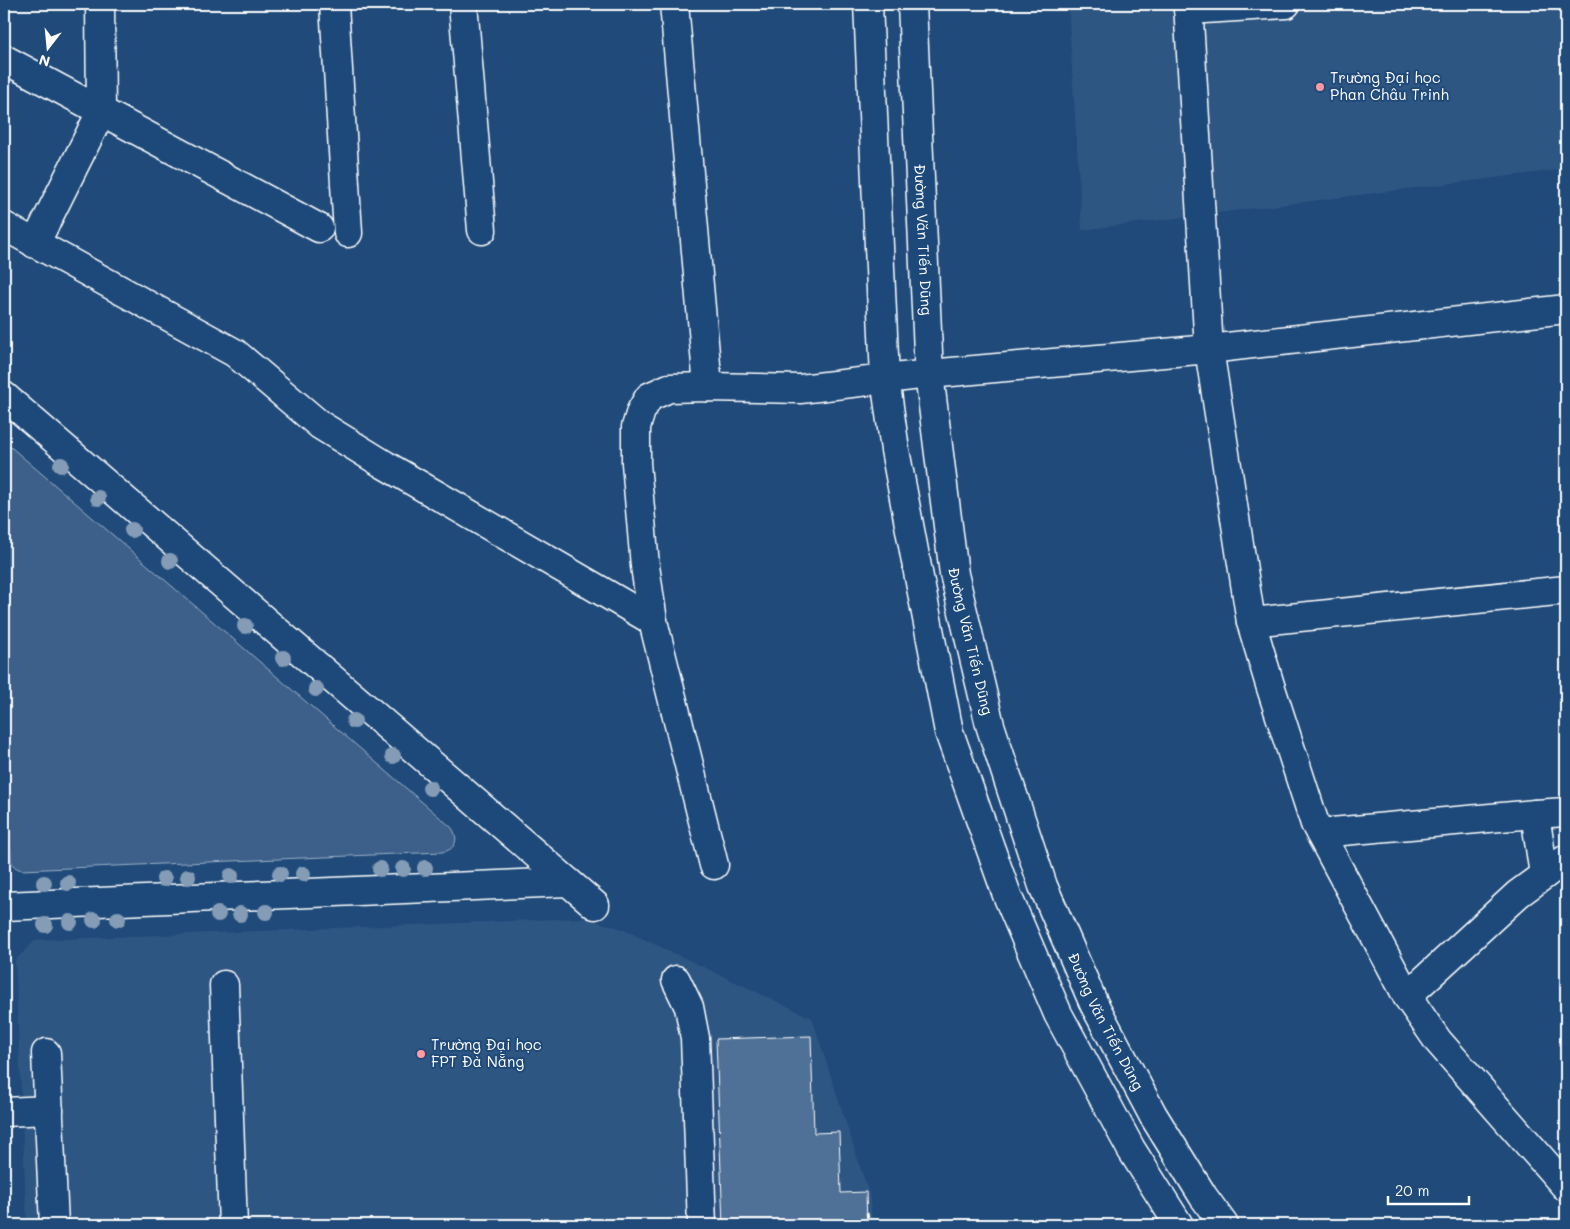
<svg xmlns="http://www.w3.org/2000/svg" width="1570" height="1229" viewBox="0 0 1570 1229" font-family="Mali,sans-serif">
	<style>
		.built { fill: #2e5683 }
		.green { fill: #3c618b; stroke: #9eb0c5 }
		.building { fill: #507197; stroke: #fff }
		.lines { fill: none; stroke-linecap: round; stroke-linejoin: round }
		.minor-casing { stroke: #fff; stroke-width: 31 }
		.path { stroke: #fff; stroke-width: 3; stroke-dasharray: 5 4; stroke-linecap: butt }
		.minor { stroke: #1f4a7a; stroke-width: 28 }
		.tree { fill: #859cb6 }
		.poi-dot { fill: #ff9aa2; stroke: #1f4a7a; stroke-width: 2 }
		.labels { text-anchor: middle; stroke-width: 4; stroke-linejoin: round; paint-order: stroke }
		.poi-label { font-size: 15px; fill: #fff; stroke: #1f4a7a; text-anchor: start }
		.street-label { font-size: 15px; fill: #fff; stroke: #1f4a7a }
	</style>
	<rect width="100%" height="100%" fill="#1f4a7a"/>
	<filter id="ink" filterUnits="userSpaceOnUse"><feTurbulence type="fractalNoise" baseFrequency=".02" numOctaves="2"/><feDisplacementMap in="SourceGraphic" scale="10" xChannelSelector="R" yChannelSelector="G"/><feConvolveMatrix kernelMatrix="1 2 1 2 8 2 1 2 1" color-interpolation-filters="sRGB"/></filter>
	<g filter="url(#ink)">
		<path class="built" d="M1068 4H1566V169L1082 230Z
			M583 918 620 928 812 1018 869 1194 873 1225H27L15 960 36 940Z"/>
		<path class="green" d="M6 446 12 448 451 827C460 838 456 850 442 852L22 870C15 868 12 866 11 859L4 687V447Z"/>
		<path class="building" d="M811 1036 814 1133 839 1132 841 1193 866 1192 867 1225H723L716 1039Z"/>
		<g class="lines">
			<g class="minor-casing">
				<g id="minor">
					<path d="M334 4 348 233"/>
					<path d="M463 4 482 230"/>
					<path d="M674 4 708 387"/>
					<path d="M868 4 885 378 895 450 917 567 949 732 1007 895 1058 1014 1131 1149 1179 1225"/>
					<path id="s1" d="M912 4 929 374 954 574 990 725 1043 886 1094 1004 1153 1115 1203 1196 1224 1225"/>
					<path d="M1188 4 1209 349 1251 622 1270 685 1315 824 1407 996 1438 1041 1566 1187"/>
					<path d="M1188 10 1286 4"/>
					<path d="M4 59 319 228"/>
					<path d="M4 226 235 353 320 425 385 465 653 621"/>
					<path d="M35 244 101 112 100 4"/>
					<path d="M4 396 595 905"/>
					<path d="M1251 622 1566 590"/>
					<path d="M1535 814 1544 875"/>
					<path d="M1320 833 1535 814 1566 812"/>
					<path d="M714 865 653 621 645 566 636 463V427L641 411 649 397 669 388 708 387 800 389 929 374 1209 349 1566 309"/>
					<path d="M4 906 568 882"/>
					<path d="M676 980 689 1007 695 1038 702 1225"/>
					<path d="M224 985 233 1225"/>
					<path d="M1407 996 1518 894 1566 859"/>
					<path d="M46 1053 54 1225"/>
					<path d="M4 1112 49 1110"/>
				</g>
			</g>
			<path class="path" d="M867 1213 869 1225"/>
			<use href="#minor" class="minor"/>
		</g>
		<g class="tree">
			<circle cx="61" cy="465" r="8"/>
			<circle cx="98" cy="498" r="8"/>
			<circle cx="132" cy="530" r="8"/>
			<circle cx="170" cy="561" r="8"/>
			<circle cx="245" cy="626" r="8"/>
			<circle cx="283" cy="658" r="8"/>
			<circle cx="316" cy="689" r="8"/>
			<circle cx="354" cy="721" r="8"/>
			<circle cx="393" cy="756" r="8"/>
			<circle cx="430" cy="788" r="8"/>
			<circle cx="425" cy="868" r="8"/>
			<circle cx="380" cy="869" r="8"/>
			<circle cx="403" cy="869" r="8"/>
			<circle cx="280" cy="874" r="8"/>
			<circle cx="303" cy="874" r="8"/>
			<circle cx="231" cy="876" r="8"/>
			<circle cx="188" cy="877" r="8"/>
			<circle cx="164" cy="879" r="8"/>
			<circle cx="44" cy="883" r="8"/>
			<circle cx="68" cy="883" r="8"/>
			<circle cx="266" cy="912" r="8"/>
			<circle cx="218" cy="914" r="8"/>
			<circle cx="240" cy="914" r="8"/>
			<circle cx="118" cy="919" r="8"/>
			<circle cx="94" cy="920" r="8"/>
			<circle cx="70" cy="922" r="8"/>
			<circle cx="45" cy="925" r="8"/>
		</g>
	</g>
	<g class="poi-dot">
		<circle cx="1320" cy="87" r="5"/>
		<circle cx="421" cy="1054" r="5"/>
	</g>
	<g class="labels">
		<g class="poi-label">
			<text x="1330" y="83">Trường Đại học<tspan x="1330" dy="17">Phan Châu Trinh</tspan></text>
			<text x="431" y="1050">Trường Đại học<tspan x="431" dy="17">FPT Đà Nẵng</tspan></text>
		</g>
		<g class="street-label">
			<text dy="5" stroke="none"><textPath href="#s1" startOffset="236">Đường Văn Tiến Dũng</textPath></text>
			<text dy="5" stroke="none"><textPath href="#s1" startOffset="641">Đường Văn Tiến Dũng</textPath></text>
			<text dy="5" stroke="none"><textPath href="#s1" startOffset="1046">Đường Văn Tiến Dũng</textPath></text>
		</g>
	</g>
	<rect width="1570" height="1229" fill="none" stroke="#1f4a7a" stroke-width="20"/>
	<rect x="10" y="10" width="1550" height="1209" fill="none" stroke="#fff" stroke-width="2" filter="url(#ink)"/>
	<g transform="translate(48 48) rotate(196)" stroke="#1f4a7a" stroke-width="4" paint-order="stroke">
	<path d="M0-4L9 19L0 12L-9 19Z" fill="#ffffff"/>
	<text y="-8" font-size="14" font-weight="bold" text-anchor="middle" fill="#ffffff">N</text>
	</g>
	<path d="M1388 1196v8h81v-8" fill="none" stroke="#ffffff" stroke-width="2.5"/>
	<text x="1395" y="1196" font-size="15" fill="#ffffff" stroke="#1f4a7a" stroke-width="4" paint-order="stroke">20 m</text>
</svg>
